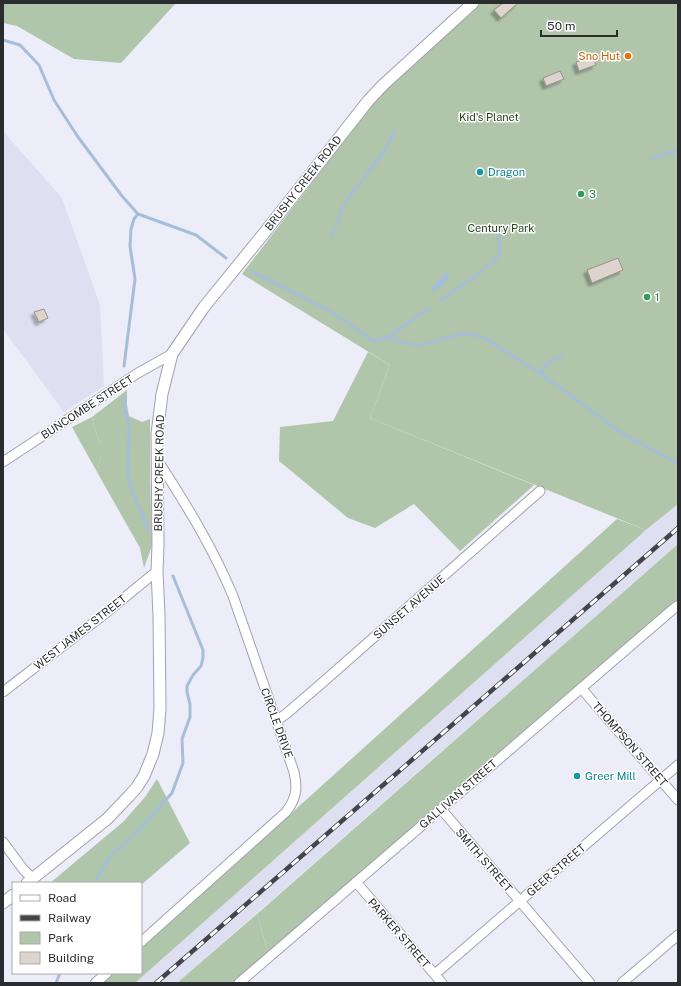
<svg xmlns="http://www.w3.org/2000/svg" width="681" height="986" viewBox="0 0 681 986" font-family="'Public Sans',sans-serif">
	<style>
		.built { fill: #dee0f1 }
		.green { fill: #b1c5ab }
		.forest { fill: #b0c6ab }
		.water { fill: #a7bed8 }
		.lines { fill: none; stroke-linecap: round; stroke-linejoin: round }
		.stream { stroke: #a7bed8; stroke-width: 3 }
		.building { fill: #ddd4cd; stroke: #988f89; filter: url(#shadow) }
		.minor-casing { stroke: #a1a2ac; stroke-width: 11 }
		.tertiary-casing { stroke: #a1a2ac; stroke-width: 13 }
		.minor { stroke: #fff; stroke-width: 9 }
		.tertiary { stroke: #fff; stroke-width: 11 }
		.rail-casing { stroke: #44454a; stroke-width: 4.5 }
		.rail { stroke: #fff; stroke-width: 3; stroke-dasharray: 9; stroke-linecap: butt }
		.food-dot { fill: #e8710a; stroke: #fff; stroke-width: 1.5 }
		.culture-dot { fill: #0f9aa8; stroke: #fff; stroke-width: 1.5 }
		.leisure-dot { fill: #2e9e5b; stroke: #fff; stroke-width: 1.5 }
		.labels { text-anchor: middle; stroke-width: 3; stroke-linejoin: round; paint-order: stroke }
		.food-label { font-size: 11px; fill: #c56008; stroke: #fff; text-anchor: end }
		.park-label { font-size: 11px; fill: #23421a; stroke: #fff }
		.culture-label { font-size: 11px; fill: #0d838f; stroke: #fff; text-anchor: start }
		.street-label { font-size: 11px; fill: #2b2c30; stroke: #fff }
		.leisure-label { font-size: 11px; fill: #27864d; stroke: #fff; text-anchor: start }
	</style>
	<defs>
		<filter id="shadow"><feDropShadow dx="-3.5" dy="3.5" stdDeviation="1" flood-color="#0004"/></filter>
	</defs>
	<rect width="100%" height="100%" fill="#ecedf8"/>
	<path class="built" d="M3 131 62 198 100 305 104 386 64 412 3 329Z
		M678 504V544L177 983H135L646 530Z"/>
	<path class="green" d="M481 3H678V504L646 530 370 418 390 365 242 274 397 72 428 49Z
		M127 390V405L129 416 142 422 150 419V476L152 546 144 568 140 548 97 472 101 457V445L95 430 92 417Z
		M257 914 268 953 232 983H177Z"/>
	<path class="forest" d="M3 3H176L121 63 74 59 17 26 3 23Z
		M368 352 390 365 370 418 534 485 460 551 414 504 375 528 348 518 279 461 280 427 333 421Z
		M92 417 95 430 101 445V457L97 472 72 427Z
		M617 519 646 530 135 983H103L114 973H141V949Z
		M678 544V605L268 953 257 914Z
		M157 779 190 843 141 885V883H50L123 822 145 797Z"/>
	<path class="water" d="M445 273 448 274 449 276C447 282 439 289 433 292L432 291V287Z"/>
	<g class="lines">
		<path class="stream" d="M3 40 20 45 39 65 54 100 78 137 122 196 138 214 196 235 226 258
			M651 159 678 150
			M364 178 386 149 394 132
			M338 223 341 210 351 194 361 182
			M331 236 336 228
			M251 271 332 312 374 341 388 337 405 343 420 345 464 333 483 337 541 374 623 434 678 463
			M440 301C457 287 476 278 491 263 493 261 496 259 498 256 503 246 493 232 505 224
			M388 337 429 308
			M124 366 135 279 130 246 131 229 134 219 138 214
			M541 374 546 364 563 355
			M124 397 125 413 129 422 128 475 130 486 148 529
			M94 883 112 854 138 831 172 793 183 763 182 739 190 717V704L187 692V686L193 675 201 666 203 658V650L173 576
			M56 983 60 973"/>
	</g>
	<path class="building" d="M503 3H518L501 18 494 10Z
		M593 56 596 65 579 71 576 62Z
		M560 71 564 79 546 86 543 78Z
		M618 258 623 270 592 283 587 270Z
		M44 309 48 318 39 322 34 312Z"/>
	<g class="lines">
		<g class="minor-casing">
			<path id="minor" d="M3 462 138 373 172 354
				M581 688 678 800
				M3 692 102 616 157 571
				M276 721 286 714 322 683 540 491
				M441 809 590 983
				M3 842 23 869 33 879
				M356 882 442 983
				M141 942 286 812C296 799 298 789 294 772L233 596C213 548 186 504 158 461
				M435 974 678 765
				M95 983 107 973
				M239 983 672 610 677 606H678
				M622 983 678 935"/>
		</g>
		<g class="tertiary-casing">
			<path id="tertiary" d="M27 883 107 819 129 796 137 787 144 776 153 754 158 733 160 709 159 615 157 571 158 545 157 434 162 394 172 354 204 307 265 232 368 101 383 85 473 3
				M3 903 13 895"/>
		</g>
		<use href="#minor" class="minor"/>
		<use href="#tertiary" class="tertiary"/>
		<g class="rail-casing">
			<path id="rail" d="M156 983 678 528"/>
		</g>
		<use href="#rail" class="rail"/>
	</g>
	<circle class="food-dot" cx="628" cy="56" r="4"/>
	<g class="culture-dot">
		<circle cx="480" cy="172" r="4"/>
		<circle cx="577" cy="776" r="4"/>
	</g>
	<g class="leisure-dot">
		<circle cx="581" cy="194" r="4"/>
		<circle cx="647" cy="297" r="4"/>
	</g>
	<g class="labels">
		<g class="food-label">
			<text x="620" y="60">Sno Hut</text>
		</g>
		<g class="park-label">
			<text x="489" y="121">Kid's Planet</text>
			<text x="501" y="232">Century Park</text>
		</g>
		<g class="culture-label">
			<text x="488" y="176">Dragon</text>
			<text x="585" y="780">Greer Mill</text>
		</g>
		<g class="street-label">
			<text transform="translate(303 183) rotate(-52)" y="4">BRUSHY CREEK ROAD</text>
			<text transform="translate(87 407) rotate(-33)" y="4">BUNCOMBE STREET</text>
			<text transform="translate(159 473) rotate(-89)" y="4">BRUSHY CREEK ROAD</text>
			<text transform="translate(409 607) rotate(-41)" y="4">SUNSET AVENUE</text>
			<text transform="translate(80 632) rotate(-38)" y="4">WEST JAMES STREET</text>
			<text transform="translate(277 723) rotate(70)" y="4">CIRCLE DRIVE</text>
			<text transform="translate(630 744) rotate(49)" y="4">THOMPSON STREET</text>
			<text transform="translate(458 794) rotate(-41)" y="4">GALLIVAN STREET</text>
			<text transform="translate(484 860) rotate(49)" y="4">SMITH STREET</text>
			<text transform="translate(556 870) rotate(-41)" y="4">GEER STREET</text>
			<text transform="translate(399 933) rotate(49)" y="4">PARKER STREET</text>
		</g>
		<g class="leisure-label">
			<text x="589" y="198">3</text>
			<text x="655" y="301">1</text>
		</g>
	</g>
	<rect width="681" height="986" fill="none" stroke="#2b2c30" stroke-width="8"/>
	<rect x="12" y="882" width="130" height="92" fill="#ffffff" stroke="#aaabac"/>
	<rect x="20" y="895" width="20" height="6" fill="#ffffff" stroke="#aaabac"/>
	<text x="48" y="902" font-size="12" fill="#2b2c30">Road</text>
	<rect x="20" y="915" width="20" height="6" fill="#44454a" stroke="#aaabac"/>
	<text x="48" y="922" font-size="12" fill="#2b2c30">Railway</text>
	<rect x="20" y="932" width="20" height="12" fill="#b1c5ab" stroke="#aaabac"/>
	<text x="48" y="942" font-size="12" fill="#2b2c30">Park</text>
	<rect x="20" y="952" width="20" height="12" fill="#ddd4cd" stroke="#aaabac"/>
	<text x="48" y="962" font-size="12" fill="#2b2c30">Building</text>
	<path d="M541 30v6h76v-6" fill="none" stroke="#2b2c30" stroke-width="2"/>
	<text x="547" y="30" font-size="12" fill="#2b2c30" stroke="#ffffff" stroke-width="3" paint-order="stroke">50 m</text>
</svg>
